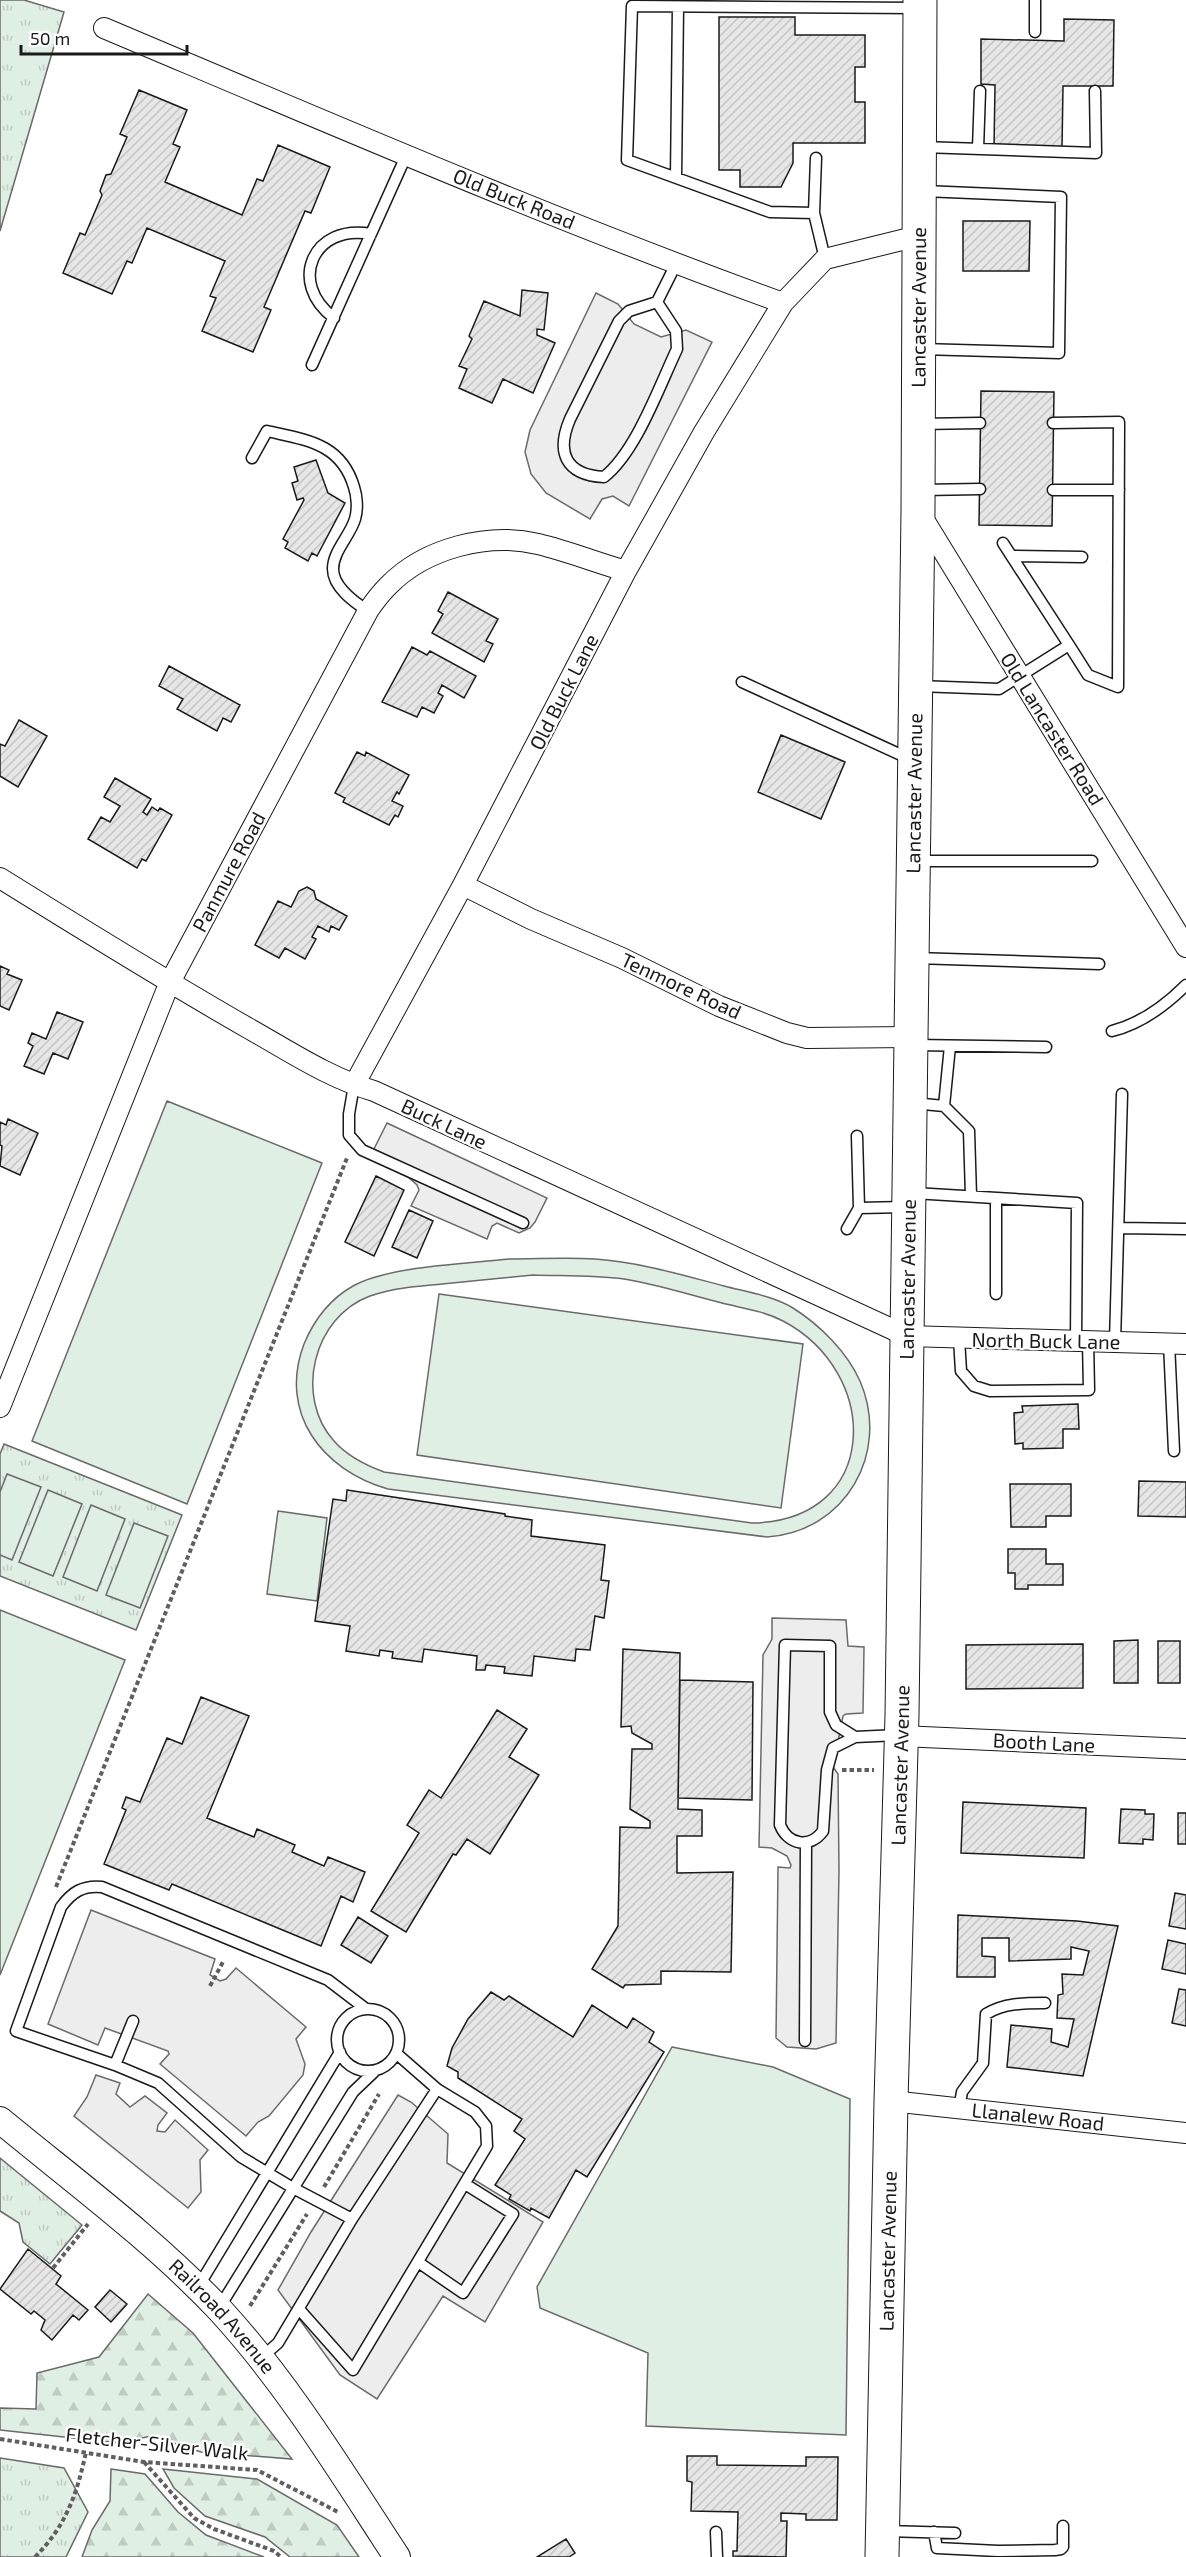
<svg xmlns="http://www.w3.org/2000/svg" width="1186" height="2557" viewBox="0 0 1186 2557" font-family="'Exo 2',sans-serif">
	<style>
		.grass { fill: url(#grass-tufts); stroke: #6a6a6a; stroke-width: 1.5 }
		.forest { fill: url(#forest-firs); stroke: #6a6a6a; stroke-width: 1.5 }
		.garden { fill: #e0efe3; stroke: #6a6a6a; stroke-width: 1.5; fill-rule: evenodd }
		.parking { fill: #ededed; stroke: #6a6a6a; stroke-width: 1.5 }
		.building { fill: url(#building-hatch); stroke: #1a1a1a; stroke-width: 1.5 }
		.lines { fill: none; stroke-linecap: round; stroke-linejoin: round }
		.service-casing { stroke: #1a1a1a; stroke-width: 13 }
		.minor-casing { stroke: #1a1a1a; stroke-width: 22 }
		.tertiary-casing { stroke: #1a1a1a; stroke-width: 28 }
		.trunk-casing { stroke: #1a1a1a; stroke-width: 35 }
		.path { stroke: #5f5f5f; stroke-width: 4; stroke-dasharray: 4.5 3; stroke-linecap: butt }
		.service { stroke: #fff; stroke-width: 10 }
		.minor { stroke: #fff; stroke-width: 20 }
		.tertiary { stroke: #fff; stroke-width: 26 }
		.trunk { stroke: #fff; stroke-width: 33 }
		.labels { text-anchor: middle; stroke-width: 4.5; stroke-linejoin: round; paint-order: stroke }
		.street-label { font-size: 20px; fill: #1a1a1a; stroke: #fff }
	</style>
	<defs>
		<pattern id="grass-tufts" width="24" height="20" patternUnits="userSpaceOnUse" patternTransform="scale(1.5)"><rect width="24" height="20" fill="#e0efe3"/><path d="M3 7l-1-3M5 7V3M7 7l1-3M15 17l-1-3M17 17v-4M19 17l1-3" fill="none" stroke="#c0ccc2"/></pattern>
		<pattern id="forest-firs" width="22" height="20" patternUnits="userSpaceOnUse" patternTransform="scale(1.5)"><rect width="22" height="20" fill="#e0efe3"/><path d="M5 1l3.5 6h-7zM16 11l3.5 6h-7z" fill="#c0ccc2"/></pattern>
		<pattern id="building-hatch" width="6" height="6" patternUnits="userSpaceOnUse" patternTransform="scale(1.5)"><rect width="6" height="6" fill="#e6e6e6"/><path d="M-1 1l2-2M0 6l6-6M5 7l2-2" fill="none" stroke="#c5c5c5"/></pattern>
	</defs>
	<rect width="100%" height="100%" fill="#fff"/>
	<path class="grass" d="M0 0H24L64 12 0 231Z
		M4 1444 182 1515 136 1630 0 1576V1454Z
		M0 2158 82 2225 50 2264 23 2242 19 2223 0 2211Z
		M0 2458 64 2468 88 2512 66 2557H0Z"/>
	<path class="forest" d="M148 2294 193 2333 292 2459 201 2452 151 2436 119 2443 0 2430V2408L36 2409 37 2373 99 2357Z
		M111 2469 145 2474 178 2512 206 2535 264 2557H82L92 2530 110 2501Z
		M163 2469 257 2479 337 2525 359 2557H290L265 2537 205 2516 174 2488Z"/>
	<path class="garden" d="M167 1101 322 1163 187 1504 32 1441Z
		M509 1259C538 1259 567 1257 595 1259 639 1262 682 1275 724 1286 747 1292 773 1296 793 1308 820 1325 847 1352 860 1381 891 1453 845 1532 767 1537L388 1489C322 1470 278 1413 304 1344 314 1320 330 1299 353 1286 389 1266 466 1264 509 1259ZM533 1275C563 1276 594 1275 624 1279 657 1284 689 1295 722 1303 742 1308 764 1311 783 1321 882 1373 881 1521 752 1523L384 1472C365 1465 347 1456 334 1441 294 1397 313 1317 370 1296 392 1288 418 1286 442 1284 472 1281 502 1278 533 1275Z
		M439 1294 803 1344 781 1508 417 1455Z
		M7 1474 41 1487 12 1560 0 1555V1492Z
		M48 1490 82 1504 53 1576 19 1562Z
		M91 1505 125 1519 97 1591 63 1577Z
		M278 1511 327 1518 317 1601 267 1594Z
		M134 1523 168 1536 140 1608 106 1595Z
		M0 1610 125 1660 0 1975Z
		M672 2047 773 2067 850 2099 846 2435 646 2426 648 2353 540 2308 537 2287Z"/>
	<path class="parking" d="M596 293 618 304 634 324 661 337 686 330 712 342 629 506 613 496 602 499 590 519 546 493 531 474 525 452 530 430Z
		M387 1123 547 1198 535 1222 530 1228 519 1233 497 1223 492 1226 487 1239 411 1206 419 1190 417 1185 408 1177 369 1159Z
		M772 1618 846 1620 848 1646 864 1647 863 1713 846 1714 843 1716 833 1767 838 1774 839 1870 836 2043 816 2049 787 2047 776 2038 778 1867 790 1868 791 1865 787 1856 772 1848 759 1847 763 1655 772 1639Z
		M91 1910 215 1959 210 1975 220 1981 226 1979 236 1968 306 2027 296 2039 305 2064 303 2075 269 2116 258 2122 246 2136 160 2064 169 2054 168 2051 105 2028 98 2045 48 2024Z
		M96 2075 120 2083 116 2094 130 2107 145 2096 167 2113 158 2125 157 2131 165 2132 175 2120 208 2150 200 2160 201 2192 188 2208 74 2116 87 2097Z
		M398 2095 411 2102 448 2134 447 2163 543 2222 485 2322 443 2296 377 2399 340 2375 278 2290 311 2232Z"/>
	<path class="building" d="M719 17H795V35H865V67H855V102H865V143H793V163L781 187H740V170H719Z
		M1064 19 1114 20 1113 86H1063L1062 149 994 148 995 85 981 84V39L1064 41Z
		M139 90 187 110 173 144 180 147 165 182 242 215 257 179 263 181 278 145 330 167 311 213 305 211 264 307 271 310 253 352 202 331 216 298 210 296 225 261 147 228 132 263 127 261 112 294 63 273 80 233 85 235 102 195 100 191 106 175 111 174 127 137 120 134Z
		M963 221H1030L1029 271H963Z
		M522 290 548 293 544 330 537 329V335L555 343 533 393 503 379 492 403 459 388 467 369 459 366 472 339 469 336 484 301 520 316Z
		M981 391 1054 392 1052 526 979 525Z
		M316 460 328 493 345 503 317 556 312 553 308 561 285 548 288 542 283 539 304 500 303 498 297 500 292 483 298 481 294 467Z
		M448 592 498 619 486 641 493 644 484 662 432 633 443 614 438 611Z
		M412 647 427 655 430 651 476 676 464 698 442 685 438 693 443 696 434 713 422 707 417 717 382 702Z
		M169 666 240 705 231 722 223 718 217 731 177 709 183 699 159 686Z
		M19 720 47 736 18 787 0 776V744L5 746Z
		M781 735 845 762 821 819 758 792Z
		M357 752 365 756 366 752 409 775 399 794 397 792 392 801 403 806 398 817 395 815 389 825 343 802 345 798 335 793Z
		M115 778 151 799 143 812 147 815 152 807 158 811 160 808 172 815 146 861 142 859 137 868 88 839 101 817 110 822 120 806 104 797Z
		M307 887 314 891 316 899 347 916 339 930 331 926 329 932 318 926 312 937 316 939 305 959 285 948 279 958 255 945 278 901 291 907 299 891Z
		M0 966 9 970 7 974 22 980 9 1010 0 1006Z
		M57 1012 83 1022 68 1059 53 1053 44 1074 24 1066 33 1046 28 1043 32 1033 46 1039Z
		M8 1119 38 1133 20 1175 0 1166 2 1146 0 1145V1122L6 1125Z
		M376 1176 404 1190 374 1256 345 1242Z
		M409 1210 433 1221 417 1258 392 1247Z
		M1078 1404 1079 1429H1063V1448L1023 1449V1443L1015 1444 1014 1413 1023 1412 1022 1406Z
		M1139 1481 1186 1482V1517L1138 1516Z
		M1010 1484H1071V1516H1046V1527H1011Z
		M347 1490 505 1514V1516L532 1520 531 1536 605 1545 601 1580 609 1581 604 1618 595 1616 590 1650 576 1649 575 1661 534 1656 532 1676 504 1673 505 1667 486 1665 485 1670H476L477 1656 424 1649 422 1662 392 1658 393 1652 380 1650 379 1656 346 1651 350 1626 315 1621 333 1499 346 1501Z
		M1008 1549H1046V1564H1063V1585H1028V1589H1015V1573H1008Z
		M1138 1640V1683H1114V1641Z
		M1158 1641H1180V1683H1158Z
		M1083 1644V1688L966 1689V1645Z
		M623 1649 680 1653 678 1809 702 1810V1836H677V1873L733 1872 731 1972 661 1971V1984L625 1985 623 1988 592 1969 618 1926 620 1827 650 1828V1821L630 1809 632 1749H652V1744L632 1733 631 1726 621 1727Z
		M680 1680 753 1682 752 1800 678 1798Z
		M201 1697 249 1716 207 1818 254 1837 257 1829 295 1845 292 1852 324 1866 328 1857 365 1872 353 1902 341 1896 321 1946 172 1884 169 1890 104 1864 126 1810 122 1808 126 1797 140 1802 167 1738 182 1744Z
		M497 1710 527 1729 509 1757 539 1775 490 1854 467 1839 456 1855 453 1854 406 1932 371 1911 419 1833 407 1825 429 1790 441 1798Z
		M963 1802 1086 1808 1084 1858 961 1853Z
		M1121 1809 1145 1810V1814H1154L1153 1840 1143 1839V1844L1119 1843Z
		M1178 1813H1186V1844H1178Z
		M1175 1893 1186 1895V1929L1169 1926Z
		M958 1915 1077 1921 1118 1926 1083 2076 1007 2067 1011 2025 1052 2029 1051 2042 1068 2047 1074 2019 1057 2018 1058 1995 1063 1994 1062 1974 1083 1975 1089 1951 1071 1947V1959L1009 1961V1938H982V1956L995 1957V1977H957Z
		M358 1917 388 1936 371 1963 341 1945Z
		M1168 1940 1186 1944V1974L1162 1969Z
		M1179 1989 1186 1990V2026L1172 2023Z
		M491 1992 504 2000 509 1996 573 2037 592 2005 627 2028 633 2018 654 2032 649 2042 664 2052 587 2177 576 2170 549 2218 531 2208 530 2211 509 2199 511 2195 495 2185 525 2139 514 2131 522 2119 458 2078V2072L447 2066 452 2048 468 2019Z
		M28 2249 61 2276 56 2284 88 2310 79 2320 73 2315 52 2340 41 2330 45 2320 34 2311 31 2314 0 2289Z
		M110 2290 127 2304 111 2322 95 2307Z
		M687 2456H717V2465L806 2466V2457H838L837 2520H806V2514L781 2513V2521H787L786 2557 733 2556V2551H737L738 2512 691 2511 692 2482 687 2481Z
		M566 2539 575 2553 569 2557H537Z"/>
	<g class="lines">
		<g class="service-casing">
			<path id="service" d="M1035 0V32
				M922 147 1096 153 1095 91
				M978 149 980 91
				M816 158 814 213 825 259
				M676 178 678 7
				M814 213 770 212 627 160 632 6 918 8
				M657 302 629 311 619 321 570 419C556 452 565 475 604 477 636 452 659 387 677 349L676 331 657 302 676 264
				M334 318C287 283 313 223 371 234
				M921 349 1059 353 1061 197 924 191
				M312 365 406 156
				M1053 423 1119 422 1118 687 1088 675 1069 645
				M920 424 980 423
				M252 458 267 431C306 440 341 443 354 487 357 496 358 509 355 519 350 536 333 551 333 569 333 587 354 602 368 611
				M922 490 980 489
				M1053 490H1119
				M1012 556 1082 557
				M742 682 912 760
				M918 686 999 689 1069 645 1003 543
				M916 861H1092
				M915 958 1099 964
				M1112 1031C1140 1024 1166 1005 1186 985
				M914 1045 1046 1047
				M354 1085 349 1114V1135L362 1150 523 1223
				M913 1103 944 1106 969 1131 971 1196
				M944 1106 950 1046
				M857 1136 859 1208 905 1207
				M914 1193 1077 1203 1076 1341
				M1120 1228 1186 1229
				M847 1229 859 1208
				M996 1294V1198
				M959 1339 961 1371 974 1386 990 1391 1089 1390 1088 1341
				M1115 1342 1122 1094
				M1169 1343 1174 1451
				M855 1737 836 1725 830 1712V1646L785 1645 780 1825C788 1845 810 1849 823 1831L827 1770 833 1748 855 1737 898 1735
				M337 2040a31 31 0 1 1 62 0a31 31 0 1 1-62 0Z
				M805 2041 806 1843
				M397 2054 437 2089
				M115 2065 133 2021
				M959 2109 962 2092 983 2063 986 2014C1004 2003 1024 2003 1045 2003
				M418 2262 463 2293 513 2214 465 2184
				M198 2287 340 2052
				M219 2308 353 2092 374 2072
				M299 2309 353 2370 487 2146 486 2126 475 2112 437 2089 352 2219
				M261 2358 278 2343 352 2219 293 2188 241 2157 158 2083 115 2065 16 2031 61 1907C72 1892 83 1885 102 1887L328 1980 366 2009
				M886 2531 955 2533
				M716 2532 717 2557
				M934 2532 937 2548 998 2551 1055 2550 1061 2549 1063 2547V2526"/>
		</g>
		<g class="minor-casing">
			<path id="minor" d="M104 28C329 123 553 220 783 303L825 259 918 236
				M921 515 1186 947
				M0 878C82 929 164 980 248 1028 289 1051 329 1078 374 1091L907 1336 1186 1344
				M463 885 531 919 622 958 719 1006 787 1033 807 1038 910 1037
				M354 1085 463 885 626 571 704 432 783 303
				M0 1407 169 984 368 611C374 602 381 593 388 586 425 548 488 532 538 544 568 551 597 563 626 571
				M901 1736 1186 1749
				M891 2101 1186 2133"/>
		</g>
		<g class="tertiary-casing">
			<g id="tertiary">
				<path id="s1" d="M0 2120C74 2181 154 2240 220 2310 288 2384 342 2473 397 2557"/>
			</g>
		</g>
		<g class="trunk-casing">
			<g id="trunk">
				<path id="s2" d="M882 2557 891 2101 902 1715 918 511 920 0"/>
			</g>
		</g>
		<path class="path" d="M842 1770H874
			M56 1887 347 1158
			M210 1986 224 1960
			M324 2187 379 2094
			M53 2268 88 2224
			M250 2306 307 2214
			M0 2439 144 2462 257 2470 338 2512
			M144 2462 194 2518 214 2529 274 2551 281 2557
			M35 2557C66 2526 77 2494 86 2452"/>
		<use href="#service" class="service"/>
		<use href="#minor" class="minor"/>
		<use href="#tertiary" class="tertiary"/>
		<use href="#trunk" class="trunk"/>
	</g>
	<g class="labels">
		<g class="street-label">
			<text transform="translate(514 199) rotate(22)" y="7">Old Buck Road</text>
			<text dy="7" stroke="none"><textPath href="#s2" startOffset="2250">Lancaster Avenue</textPath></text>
			<text transform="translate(564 692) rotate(-63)" y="7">Old Buck Lane</text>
			<text transform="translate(1052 729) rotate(58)" y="7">Old Lancaster Road</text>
			<text dy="7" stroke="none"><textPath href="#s2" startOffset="1764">Lancaster Avenue</textPath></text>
			<text transform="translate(229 872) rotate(-62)" y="7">Panmure Road</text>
			<text transform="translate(681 986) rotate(25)" y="7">Tenmore Road</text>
			<text transform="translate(444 1124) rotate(25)" y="7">Buck Lane</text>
			<text dy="7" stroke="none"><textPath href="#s2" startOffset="1278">Lancaster Avenue</textPath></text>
			<text transform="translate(1046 1341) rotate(1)" y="7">North Buck Lane</text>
			<text transform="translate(1044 1743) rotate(3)" y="7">Booth Lane</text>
			<text dy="7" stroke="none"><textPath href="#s2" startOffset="792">Lancaster Avenue</textPath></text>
			<text transform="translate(1038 2117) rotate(6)" y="7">Llanalew Road</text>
			<text dy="7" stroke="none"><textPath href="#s2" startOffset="306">Lancaster Avenue</textPath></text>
			<text dy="7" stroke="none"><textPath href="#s1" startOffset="297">Railroad Avenue</textPath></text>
			<text transform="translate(157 2444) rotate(6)" y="7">Fletcher-Silver Walk</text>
		</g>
	</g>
	<path d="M21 45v9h166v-9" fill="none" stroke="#1a1a1a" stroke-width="3"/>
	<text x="30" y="45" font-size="18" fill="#1a1a1a" stroke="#ffffff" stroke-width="4.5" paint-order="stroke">50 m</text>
</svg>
